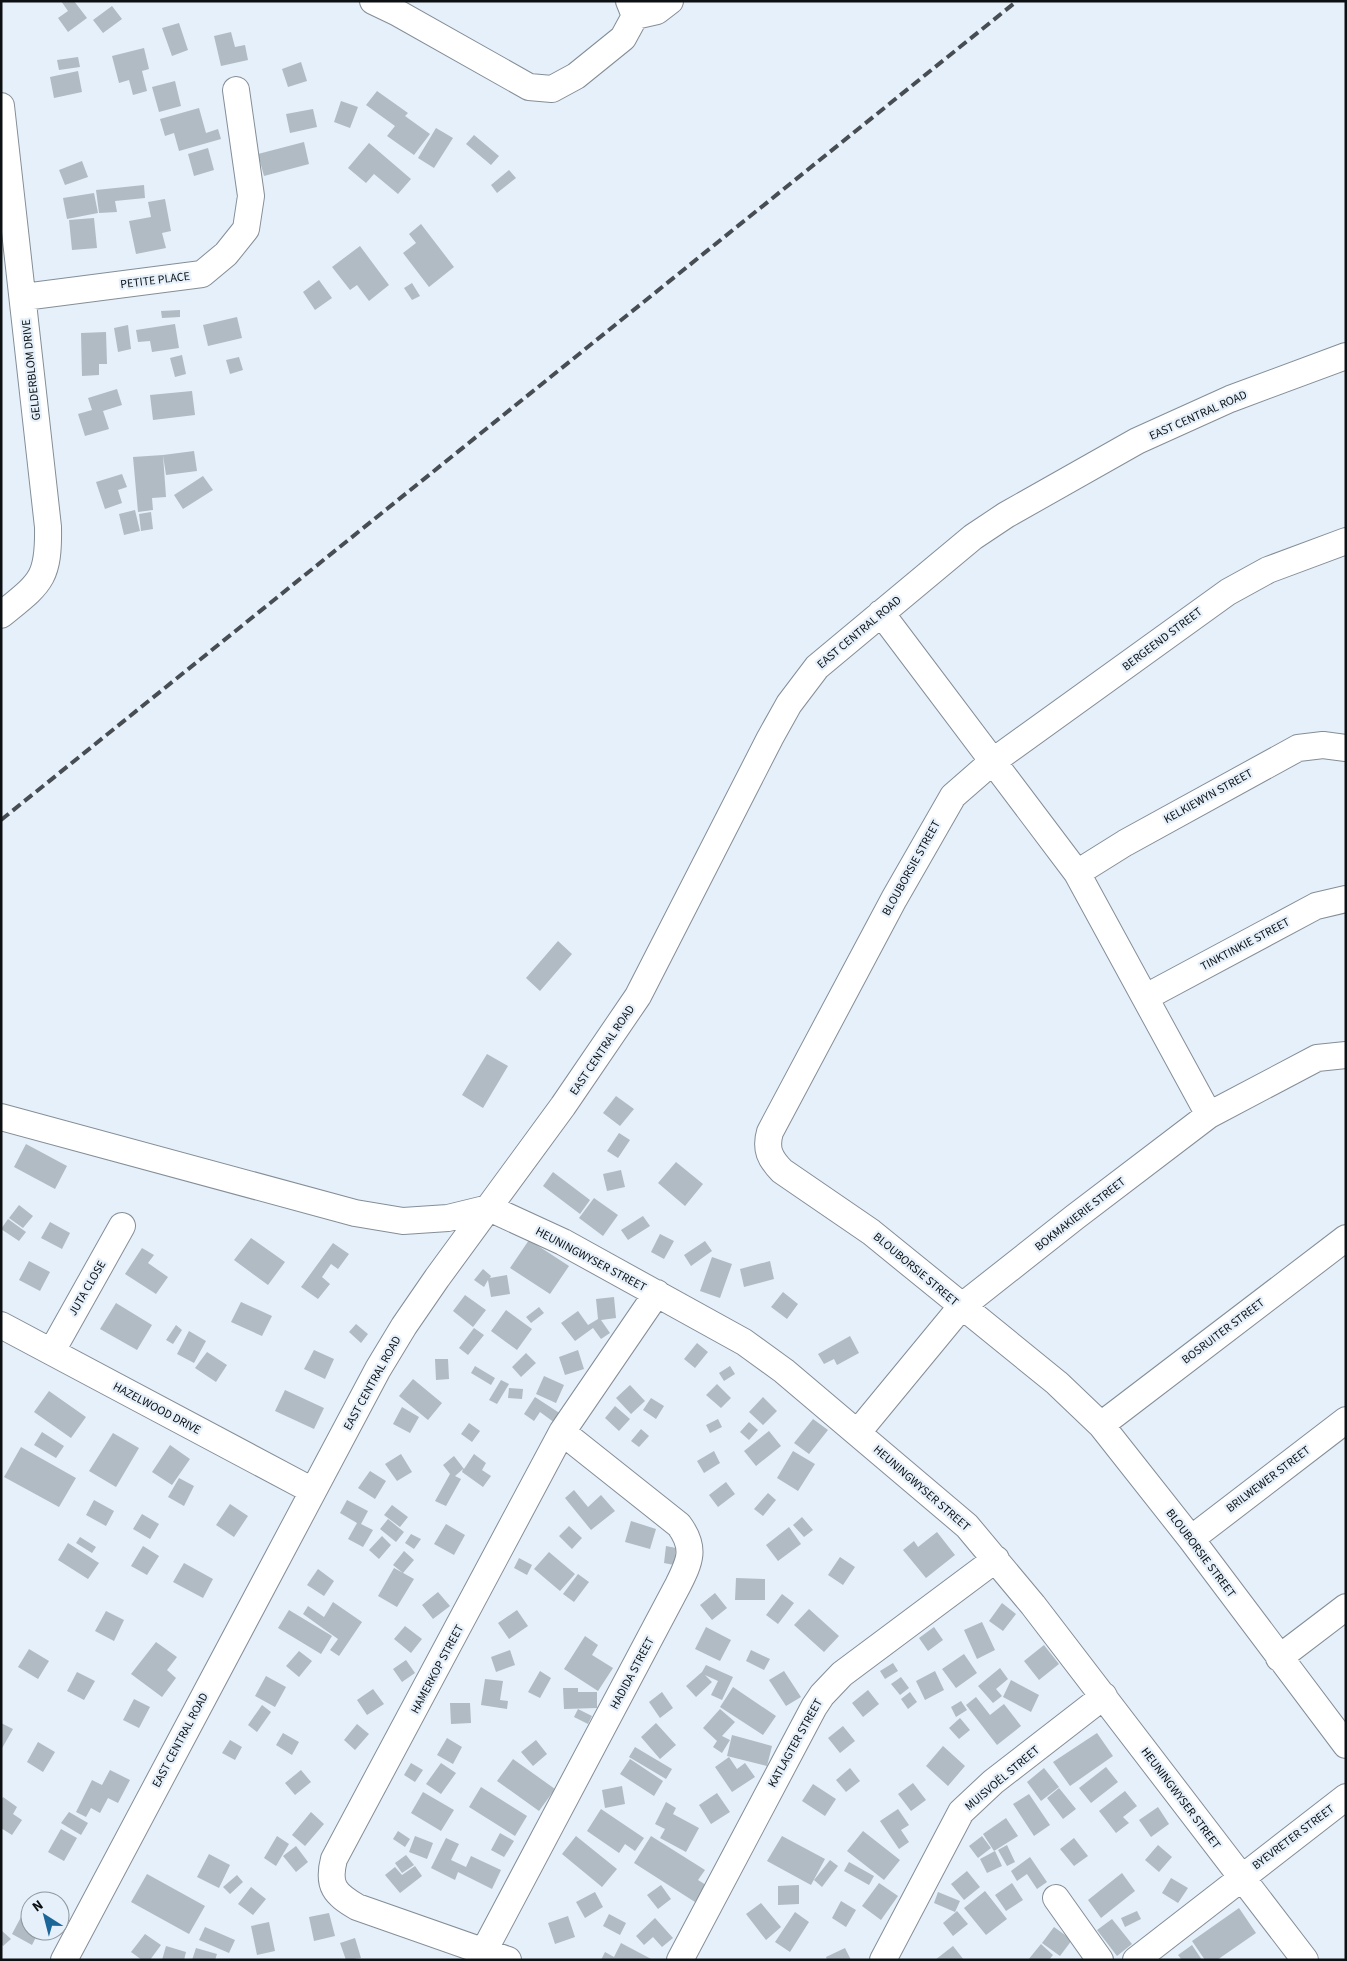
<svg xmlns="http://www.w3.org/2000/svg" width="1347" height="1961" viewBox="0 0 1347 1961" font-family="'Source Sans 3',sans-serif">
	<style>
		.building { fill: #b0bbc4 }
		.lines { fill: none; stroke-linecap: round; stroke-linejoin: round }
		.minor-casing { stroke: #848e97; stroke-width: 28 }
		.minor { stroke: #fff; stroke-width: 26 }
		.rail { stroke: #474d52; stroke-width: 4; stroke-dasharray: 10 5; stroke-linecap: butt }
		.labels { text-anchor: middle; stroke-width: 4.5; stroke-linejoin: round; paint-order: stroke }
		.street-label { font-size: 12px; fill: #0c1013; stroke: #e5f0fa }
	</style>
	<rect width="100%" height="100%" fill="#e5f0fa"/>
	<path class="building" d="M61 1H74L87 18 68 32 58 18 68 11Z
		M112 6 122 19 103 33 93 20Z
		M179 23 188 50 172 56 162 28Z
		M231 32 235 47 245 45 248 60 221 66 214 36Z
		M144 48 149 69 142 71 147 91 133 95 129 80 119 83 112 56Z
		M78 57 80 67 59 70 57 60Z
		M301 62 307 81 288 87 282 69Z
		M78 71 82 92 54 98 50 77Z
		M175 81 181 106 159 112 152 87Z
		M377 91 408 113 405 116 430 134 414 155 387 136 395 126 366 105Z
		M341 101 358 107 350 128 334 122Z
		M199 108 206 133 218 129 221 139 179 151 174 133 165 136 160 119Z
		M313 109 317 127 290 133 286 114Z
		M436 128 453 138 434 168 418 158Z
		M474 135 499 156 491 165 466 144Z
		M304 142 309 164 264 176 258 154Z
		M369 143 411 179 398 194 374 174 366 183 348 168Z
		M208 148 214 170 194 176 188 154Z
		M82 161 88 177 65 185 59 170Z
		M509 170 516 178 497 193 491 185Z
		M144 185 145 198 115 201 117 212 99 213 96 190Z
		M94 193 98 213 67 219 63 198Z
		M165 199 171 231 162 233 166 248 136 254 129 221 151 217 148 202Z
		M94 218 97 248 72 250 69 220Z
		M421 224 454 267 429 287 403 253 416 243 409 234Z
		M360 246 389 285 369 301 357 285 350 290 332 267Z
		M319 280 332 298 315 310 303 292Z
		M412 283 420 296 412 300 404 288Z
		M180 310V317L162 318 161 311Z
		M237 317 242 338 208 346 203 325Z
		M175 324 179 348 152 352 150 341 138 342 136 330Z
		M128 325 131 349 118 352 114 328Z
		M106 332 107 364H99V375L82 376 81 333Z
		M182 355 186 374 175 377 170 358Z
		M239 357 243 370 230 374 226 360Z
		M117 389 122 405 103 411 109 429 85 436 78 414 92 410 88 398Z
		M192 391 195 415 153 420 150 395Z
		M194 451 197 471 166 475 163 455Z
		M163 455 166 497 152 498 153 510 138 512 133 457Z
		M122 474 127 487 118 490 122 503 105 509 96 482Z
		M203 476 213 490 183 509 174 495Z
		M135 510 140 531 124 535 119 514Z
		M151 512 153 529 141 531 139 514Z
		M558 941 572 954 540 991 526 978Z
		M487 1054 508 1066 483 1108 462 1095Z
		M616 1096 634 1109 620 1126 603 1113Z
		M619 1133 630 1140 618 1158 607 1151Z
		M26 1144 67 1166 55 1189 14 1167Z
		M676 1162 703 1184 685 1206 658 1183Z
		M621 1170 625 1187 607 1191 603 1174Z
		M553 1172 590 1200 580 1214 543 1186Z
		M594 1198 618 1215 603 1236 579 1218Z
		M19 1205 33 1216 23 1228 9 1218Z
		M643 1216 650 1226 628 1240 621 1230Z
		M8 1219 26 1232 19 1241 1 1229Z
		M50 1222 70 1233 62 1249 41 1238Z
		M660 1234 674 1241 664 1259 651 1252Z
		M251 1238 285 1262 268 1285 234 1260Z
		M529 1240 569 1266 550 1294 510 1268Z
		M705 1241 712 1251 691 1266 684 1255Z
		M333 1243 349 1254 338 1269 331 1264 322 1277 330 1284 318 1299 301 1287Z
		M142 1248 154 1255 148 1263 168 1277 156 1294 125 1274Z
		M712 1257 732 1264 720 1298 700 1291Z
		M29 1261 50 1272 40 1291 19 1280Z
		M770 1261 774 1279 744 1287 740 1269Z
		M483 1269 491 1276 490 1278 507 1275 510 1294 491 1297 488 1280 484 1287 474 1280Z
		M783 1292 798 1304 787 1319 771 1307Z
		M465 1295 486 1310 473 1327 453 1311Z
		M614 1297 616 1318 601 1320 610 1333 601 1339 593 1328 575 1341 561 1323 578 1311 588 1325 598 1319 596 1299Z
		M241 1302 272 1316 262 1336 231 1322Z
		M116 1303 152 1325 137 1350 100 1329Z
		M539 1307 544 1313 531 1323 526 1317Z
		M506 1310 532 1329 517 1350 491 1331Z
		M356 1324 368 1334 361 1343 349 1332Z
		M176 1325 182 1330 173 1344 166 1340Z
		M474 1328 484 1335 468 1355 459 1348Z
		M189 1331 206 1341 194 1363 177 1354Z
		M850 1336 859 1353 837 1365 834 1359 824 1364 818 1354Z
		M697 1343 708 1352 695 1368 684 1359Z
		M314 1350 334 1359 325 1379 304 1369Z
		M578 1350 584 1369 565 1375 559 1357Z
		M207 1352 227 1365 216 1382 195 1368Z
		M526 1353 536 1363 521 1377 512 1367Z
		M435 1359H448L449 1379 436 1380Z
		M475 1366 495 1378 491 1385 471 1373Z
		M730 1366 735 1374 724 1381 719 1373Z
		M544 1376 564 1385 556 1403 536 1394Z
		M413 1379 442 1403 428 1420 399 1396Z
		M501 1380 509 1384 497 1404 489 1400Z
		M717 1384 731 1398 721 1408 706 1395Z
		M630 1385 645 1401 631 1414 616 1398Z
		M509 1388 523 1389 522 1399 508 1398Z
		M285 1390 324 1408 314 1429 275 1411Z
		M49 1391 86 1417 71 1438 34 1412Z
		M535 1397 561 1414 555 1423 540 1412 534 1421 524 1414Z
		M763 1397 777 1411 763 1425 749 1412Z
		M651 1398 664 1406 656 1419 643 1410Z
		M615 1406 630 1419 619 1431 605 1418Z
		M402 1407 419 1417 410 1433 393 1424Z
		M718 1419 722 1427 710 1433 706 1425Z
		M813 1419 828 1430 809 1454 794 1443Z
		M749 1422 758 1430 749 1440 740 1432Z
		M469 1423 480 1431 472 1442 461 1434Z
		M641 1429 649 1436 639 1447 631 1441Z
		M769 1431 781 1446 756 1466 744 1451Z
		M42 1432 64 1446 56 1458 34 1445Z
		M113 1433 139 1448 116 1487 89 1471Z
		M170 1445 190 1459 172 1485 152 1472Z
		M21 1447 76 1478 59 1507 4 1477Z
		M714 1451 720 1463 704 1473 697 1461Z
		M793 1451 815 1464 798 1491 777 1478Z
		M401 1454 412 1472 397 1481 385 1464Z
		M474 1454 486 1463 482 1470 491 1476 483 1487 462 1472 463 1469 455 1476 461 1479 446 1506 435 1501 450 1474 443 1465 454 1456 464 1469Z
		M370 1471 386 1481 375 1499 358 1488Z
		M179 1478 194 1486 184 1506 168 1497Z
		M726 1482 735 1494 718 1507 709 1495Z
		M574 1490 588 1507 601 1495 615 1511 591 1530 565 1498Z
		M768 1493 776 1500 763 1516 754 1509Z
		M94 1500 114 1511 106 1526 86 1515Z
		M347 1500 368 1511 361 1524 373 1530 363 1547 348 1539 357 1523 340 1513Z
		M230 1504 248 1516 234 1537 216 1525Z
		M392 1505 408 1517 400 1527 384 1515Z
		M142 1514 159 1524 150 1539 133 1529Z
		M802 1517 813 1530 804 1537 793 1525Z
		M388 1519 404 1532 396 1542 380 1529Z
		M631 1521 656 1529 650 1549 625 1542Z
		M446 1524 465 1535 454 1555 434 1544Z
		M569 1526 582 1538 572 1549 559 1536Z
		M789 1527 801 1544 778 1561 766 1545Z
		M937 1532 955 1555 926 1578 903 1550 914 1541 918 1547Z
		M411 1534 421 1539 414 1549 405 1543Z
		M382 1536 391 1545 379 1559 369 1550Z
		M80 1537 96 1547 92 1553 76 1543Z
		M68 1543 99 1563 88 1579 58 1560Z
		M143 1546 159 1556 147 1575 131 1566Z
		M666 1546 676 1548 674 1565 664 1563Z
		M404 1551 414 1560 403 1573 393 1565Z
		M549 1552 575 1574 560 1591 534 1569Z
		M840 1557 855 1567 843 1585 828 1575Z
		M519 1558 532 1565 527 1575 514 1568Z
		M184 1563 213 1579 203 1598 173 1582Z
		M394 1568 414 1579 397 1607 378 1596Z
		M318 1569 334 1581 324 1596 307 1585Z
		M578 1574 589 1582 574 1602 563 1594Z
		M736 1578 765 1579V1600H735Z
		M438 1592 450 1606 433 1619 422 1605Z
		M715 1593 727 1608 712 1620 700 1605Z
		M782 1594 794 1603 778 1624 766 1615Z
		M333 1602 362 1622 339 1656 330 1650 338 1639 303 1614 308 1606 324 1617Z
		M1002 1603 1016 1614 1003 1631 989 1621Z
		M809 1609 839 1636 824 1652 794 1625Z
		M289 1610 332 1636 321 1654 278 1628Z
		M517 1610 528 1626 509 1639 498 1623Z
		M106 1611 124 1620 114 1641 95 1631Z
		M982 1622 995 1650 977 1659 964 1630Z
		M405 1626 422 1639 411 1653 394 1639Z
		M706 1627 731 1640 720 1661 695 1649Z
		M934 1627 943 1640 928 1651 919 1638Z
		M585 1636 598 1645 592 1655 613 1668 598 1691 564 1669Z
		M156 1642 177 1657 167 1670 176 1678 162 1697 131 1674Z
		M1044 1645 1059 1664 1039 1680 1024 1661Z
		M29 1649 49 1661 38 1679 18 1667Z
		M510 1650 515 1665 496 1672 491 1657Z
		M751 1650 770 1659 764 1670 746 1661Z
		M299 1651 312 1661 299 1677 286 1666Z
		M964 1654 977 1673 956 1688 942 1669Z
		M406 1660 415 1673 402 1682 393 1669Z
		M893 1663 898 1671 885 1679 880 1671Z
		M706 1665 733 1677 722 1700 711 1695 718 1681 705 1675 712 1682 696 1697 686 1686 702 1672Z
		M1000 1668 1008 1679 996 1689 1002 1696 993 1703 978 1686Z
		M540 1671 551 1678 540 1698 528 1692Z
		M784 1671 801 1697 786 1706 769 1680Z
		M935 1671 944 1690 925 1700 916 1681Z
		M77 1672 95 1681 84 1700 67 1691Z
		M266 1676 286 1687 275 1707 255 1696Z
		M901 1677 909 1688 900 1695 891 1684Z
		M485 1679 503 1681 500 1700 508 1701 507 1709 481 1705Z
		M1011 1680 1039 1695 1031 1712 1003 1697Z
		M733 1687 776 1716 763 1735 720 1707Z
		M563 1688H578V1692H597V1708L564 1709Z
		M373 1689 384 1704 367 1715 357 1700Z
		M868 1690 879 1704 863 1717 852 1703Z
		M662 1692 673 1708 660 1718 649 1702Z
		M910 1692 917 1702 908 1709 901 1699Z
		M976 1697 990 1715 1004 1704 1021 1726 997 1745 966 1705Z
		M134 1699 150 1707 139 1728 123 1720Z
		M961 1701 967 1710 956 1717 951 1707Z
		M450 1703H470L471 1723 451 1724Z
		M262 1705 271 1712 257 1732 248 1725Z
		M578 1709 592 1716 588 1724 574 1717Z
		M720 1709 735 1722 722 1736 730 1740 722 1753 713 1747 717 1741 703 1728Z
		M960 1718 970 1730 959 1739 949 1728Z
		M1 1723 13 1729 1 1750Z
		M656 1723 676 1745 660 1759 641 1737Z
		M357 1724 369 1734 355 1750 344 1740Z
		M843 1726 855 1741 840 1753 828 1738Z
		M283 1733 299 1742 292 1755 276 1745Z
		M1097 1733 1113 1756 1070 1786 1053 1762Z
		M732 1735 772 1746 767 1766 727 1756Z
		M447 1738 462 1747 453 1764 437 1755Z
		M230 1740 242 1747 235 1760 222 1753Z
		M536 1740 547 1754 533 1766 521 1752Z
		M38 1742 55 1752 43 1772 27 1762Z
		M943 1746 965 1766 948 1786 926 1766Z
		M635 1747 672 1769 666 1779 629 1757Z
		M729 1757 737 1769 745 1763 755 1777 732 1792 715 1767Z
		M513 1759 555 1789 539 1811 497 1781Z
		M630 1759 663 1781 654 1796 620 1774Z
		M411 1763 423 1770 415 1782 404 1775Z
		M441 1763 456 1773 441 1794 426 1784Z
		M1106 1767 1118 1782 1091 1803 1079 1788Z
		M850 1768 860 1781 846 1792 836 1780Z
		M1044 1768 1059 1787 1041 1801 1027 1782Z
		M110 1770 130 1780 118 1803 108 1798 100 1813 91 1808 86 1817 76 1812 92 1780 102 1785Z
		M301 1770 311 1782 295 1795 285 1783Z
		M913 1783 926 1800 911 1811 898 1794Z
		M813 1784 836 1799 825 1816 802 1801Z
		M622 1786 625 1804 605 1808 602 1790Z
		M481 1787 527 1816 515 1836 469 1807Z
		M1059 1788 1076 1809 1063 1819 1047 1798Z
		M1125 1791 1137 1806 1123 1817 1129 1823 1116 1833 1099 1811Z
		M423 1792 454 1810 441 1831 411 1813Z
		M717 1793 730 1812 711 1824 699 1805Z
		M1029 1794 1050 1825 1034 1836 1013 1804Z
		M3 1797 17 1807 13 1814 22 1820 12 1835 1 1828V1800Z
		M666 1802 676 1808 673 1814 699 1828 686 1852 660 1838 665 1829 655 1824Z
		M1158 1807 1169 1824 1151 1837 1139 1820Z
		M601 1809 644 1838 635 1851 625 1844 619 1853 587 1831Z
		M898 1809 909 1825 901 1830 909 1842 899 1849 880 1821Z
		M69 1812 88 1823 81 1835 61 1823Z
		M311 1812 324 1824 305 1846 292 1835Z
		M1006 1818 1018 1836 994 1851 983 1834Z
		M61 1829 77 1838 64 1861 48 1852Z
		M398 1831 410 1839 405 1847 393 1839Z
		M863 1831 900 1860 884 1880 847 1851Z
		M500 1833 514 1841 504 1857 491 1850Z
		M277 1836 289 1844 276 1866 264 1858Z
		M415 1836 433 1843 427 1859 409 1852Z
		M576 1836 617 1869 602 1887 562 1854Z
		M651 1836 705 1870 698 1880 706 1885 695 1902 634 1863Z
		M782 1836 825 1859 811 1885 767 1861Z
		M982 1836 991 1848 978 1858 969 1846Z
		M446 1838 459 1844 451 1860 466 1867 471 1856 501 1870 492 1889 458 1872 455 1880 431 1868Z
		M1074 1838 1088 1856 1074 1866 1060 1849Z
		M1007 1845 1015 1862 1007 1866 998 1850Z
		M1158 1845 1172 1857 1159 1872 1145 1860Z
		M296 1846 308 1862 296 1872 283 1856Z
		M995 1851 1002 1866 987 1873 980 1859Z
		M209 1854 230 1865 219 1888 197 1877Z
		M406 1855 414 1865 402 1873 395 1863Z
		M1030 1857 1047 1882 1037 1889 1027 1874 1017 1881 1011 1871Z
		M830 1860 838 1866 822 1887 814 1880Z
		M849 1862 874 1876 869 1885 844 1871Z
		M415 1866 422 1876 400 1893 385 1875 395 1867 402 1875Z
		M967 1871 980 1887 964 1900 951 1884Z
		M1122 1873 1135 1891 1101 1918 1088 1900Z
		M147 1874 205 1906 189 1934 131 1902Z
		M237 1875 243 1882 230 1894 223 1887Z
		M1171 1878 1188 1888 1178 1903 1162 1893Z
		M879 1883 898 1896 881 1920 862 1906Z
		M1012 1883 1023 1900 1006 1911 995 1895Z
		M661 1885 671 1899 658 1909 647 1895Z
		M799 1885V1904L778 1905V1886Z
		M251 1887 266 1899 253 1915 238 1904Z
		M985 1891 1007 1919 986 1935 964 1908Z
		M595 1892 603 1907 585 1918 576 1902Z
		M938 1892 960 1901 955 1912 934 1903Z
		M841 1901 856 1910 846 1927 832 1918Z
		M761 1903 781 1927 766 1940 746 1914Z
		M1239 1908 1256 1933 1217 1960H1205L1192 1941Z
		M957 1911 968 1924 953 1936 943 1923Z
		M1137 1911 1141 1919 1125 1927 1121 1918Z
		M795 1912 809 1922 790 1952 775 1942Z
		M329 1913 335 1936 314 1941 309 1917Z
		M609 1914 626 1923 620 1935 603 1926Z
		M568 1916 575 1937 555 1944 548 1923Z
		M21 1917 30 1922V1931H39L32 1945 12 1934Z
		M655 1918 673 1938 662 1947 653 1937 644 1945 636 1936Z
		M1112 1919 1132 1944 1117 1956 1097 1930Z
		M269 1922 275 1951 257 1955 251 1926Z
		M205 1927 235 1940 229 1953 199 1940Z
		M1054 1927 1072 1940 1060 1956 1042 1943Z
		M1 1930 11 1939 3 1946 1 1944Z
		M145 1934 161 1945 150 1960H142L131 1952Z
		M355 1938 361 1958 346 1960 340 1943Z
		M621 1943 653 1960H601L605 1952 614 1957Z
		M1041 1944 1053 1955 1049 1960H1028Z
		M1192 1945 1202 1960H1182L1178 1955Z
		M166 1946 186 1952 184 1960H162Z
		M953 1946 964 1960H935Z
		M196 1948 217 1954 215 1960H192Z
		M845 1948 851 1960H827L826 1957Z"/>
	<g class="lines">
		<g class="minor-casing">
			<path id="minor" d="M373 1 396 12 529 87 552 89 576 76 623 38 635 16 629 1
				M635 16 657 11 670 1
				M1 106 48 527C49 580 40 583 1 615
				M24 297 202 274 226 254 246 229 251 196 236 90
				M1346 541 1268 570 1228 592 992 762 953 796 894 899 770 1132C765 1149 770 1159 782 1171L871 1232 1057 1383 1101 1425 1191 1539 1346 1745
				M881 613 1077 873 1209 1115
				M1077 873 1125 843 1298 748 1323 745 1346 748
				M1146 997 1316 906 1346 899
				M1 1117 355 1213 403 1221 448 1218 489 1208 563 1242 744 1342 784 1371 967 1526 1033 1605 1305 1960
				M1 1325 313 1491
				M52 1351 122 1226
				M1101 1425 1346 1238
				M858 1432 961 1307 1075 1217 1209 1115 1317 1058 1346 1055
				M1191 1539 1346 1420
				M1279 1658 1346 1607
				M1056 1898 1100 1960
				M484 1951 678 1585C690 1561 696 1548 679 1525L562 1432
				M64 1960 378 1369 404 1326 437 1278 563 1106 638 996 770 738 789 704 817 667 973 537 1006 515 1137 441 1230 399 1346 356
				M508 1960 357 1907C335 1894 327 1886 334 1859L562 1432 657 1293
				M680 1960 814 1707 822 1695 842 1674 996 1559
				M883 1960 961 1812 993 1782 1104 1696
				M1136 1960 1346 1797"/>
		</g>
		<use href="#minor" class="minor"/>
		<path class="rail" d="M1 820 1017 1"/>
	</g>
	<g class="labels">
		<g class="street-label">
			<text transform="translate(155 280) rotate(-7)" y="4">PETITE PLACE</text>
			<text transform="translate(31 370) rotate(-96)" y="4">GELDERBLOM DRIVE</text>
			<text transform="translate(1198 415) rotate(-24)" y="4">EAST CENTRAL ROAD</text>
			<text transform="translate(859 632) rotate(-40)" y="4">EAST CENTRAL ROAD</text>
			<text transform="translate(1162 639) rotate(-37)" y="4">BERGEEND STREET</text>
			<text transform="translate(1208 796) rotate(-29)" y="4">KELKIEWYN STREET</text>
			<text transform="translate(911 868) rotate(-61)" y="4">BLOUBORSIE STREET</text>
			<text transform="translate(1245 944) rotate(-28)" y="4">TINKTINKIE STREET</text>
			<text transform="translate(602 1050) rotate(-56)" y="4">EAST CENTRAL ROAD</text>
			<text transform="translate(1080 1214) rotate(-38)" y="4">BOKMAKIERIE STREET</text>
			<text transform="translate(591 1259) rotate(28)" y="4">HEUNINGWYSER STREET</text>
			<text transform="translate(916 1269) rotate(40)" y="4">BLOUBORSIE STREET</text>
			<text transform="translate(87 1288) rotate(-60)" y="4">JUTA CLOSE</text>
			<text transform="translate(1223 1331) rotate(-37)" y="4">BOSRUITER STREET</text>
			<text transform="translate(372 1383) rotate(-61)" y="4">EAST CENTRAL ROAD</text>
			<text transform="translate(157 1408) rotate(28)" y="4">HAZELWOOD DRIVE</text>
			<text transform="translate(1268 1479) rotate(-37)" y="4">BRILWEWER STREET</text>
			<text transform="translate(922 1488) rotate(41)" y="4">HEUNINGWYSER STREET</text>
			<text transform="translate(1201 1553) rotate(53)" y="4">BLOUBORSIE STREET</text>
			<text transform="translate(437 1669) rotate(-62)" y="4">HAMERKOP STREET</text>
			<text transform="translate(632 1673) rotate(-62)" y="4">HADIDA STREET</text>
			<text transform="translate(180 1740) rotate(-62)" y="4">EAST CENTRAL ROAD</text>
			<text transform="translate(795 1743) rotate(-61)" y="4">KATLAGTER STREET</text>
			<text transform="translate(1002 1778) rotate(-40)" y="4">MUISVOËL STREET</text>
			<text transform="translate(1181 1798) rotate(53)" y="4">HEUNINGWYSER STREET</text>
			<text transform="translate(1293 1837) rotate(-37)" y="4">BYEVRETER STREET</text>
		</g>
	</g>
	<rect width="1347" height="1961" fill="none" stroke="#0c1013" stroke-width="5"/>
	<g transform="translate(45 1916) rotate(324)"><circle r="24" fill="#e5f0fa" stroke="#8e969e"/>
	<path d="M0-4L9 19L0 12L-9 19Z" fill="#1b6699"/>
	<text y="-8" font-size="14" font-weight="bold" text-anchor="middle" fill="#0c1013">N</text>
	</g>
</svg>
